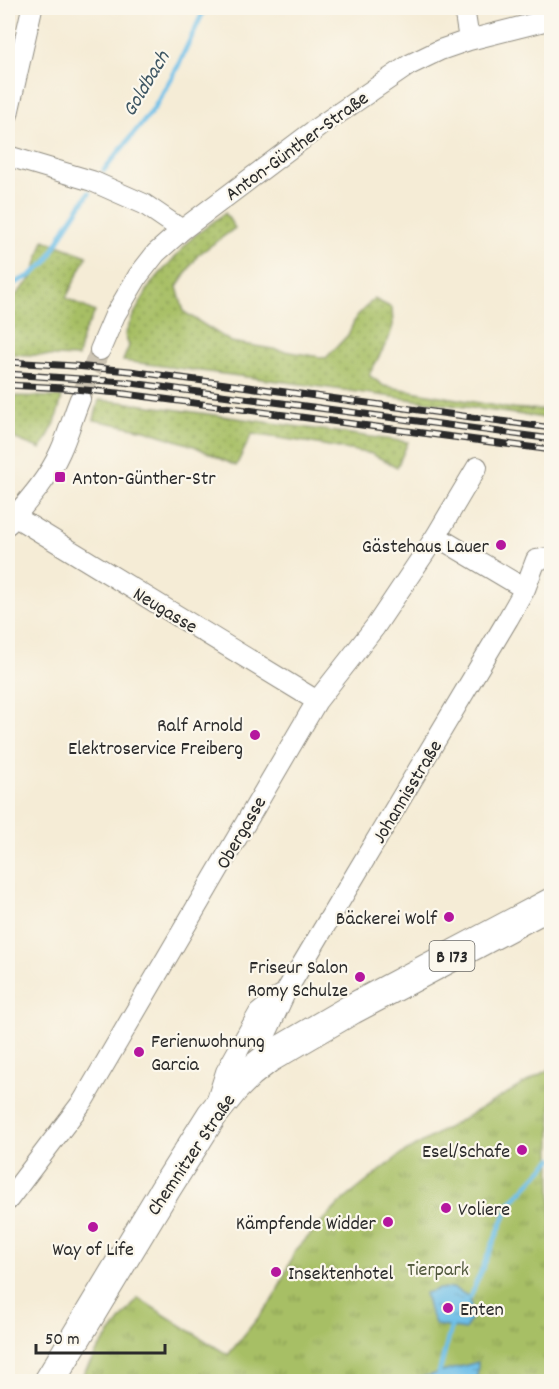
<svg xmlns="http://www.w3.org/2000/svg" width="559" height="1389" viewBox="0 0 559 1389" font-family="Dekko,sans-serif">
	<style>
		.grass { fill: url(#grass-dots); stroke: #697548; stroke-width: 1.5 }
		.park { fill: url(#park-tufts); stroke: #697548; stroke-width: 1.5 }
		.water { fill: url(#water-ripples); stroke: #4c758a; stroke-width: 1.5 }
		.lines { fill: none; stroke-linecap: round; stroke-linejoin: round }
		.stream { stroke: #6dbfe8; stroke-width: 5 }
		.minor-tunnel { stroke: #cdc5b4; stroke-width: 20; stroke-dasharray: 20 10; stroke-linecap: butt }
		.minor-casing { stroke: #908c80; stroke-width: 22 }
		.primary-casing { stroke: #908c80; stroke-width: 32 }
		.minor { stroke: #fff; stroke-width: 20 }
		.primary { stroke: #fff; stroke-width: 30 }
		.rail-casing { stroke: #2b2b2b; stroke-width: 7 }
		.rail { stroke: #fbf7ec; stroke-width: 4.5; stroke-dasharray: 14; stroke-linecap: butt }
		.poi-dot { fill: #b5179e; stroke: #fbf7ec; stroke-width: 2 }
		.labels { text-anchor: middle; stroke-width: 4.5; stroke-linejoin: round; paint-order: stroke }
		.shield { fill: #fbf7ec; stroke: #696865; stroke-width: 1.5 }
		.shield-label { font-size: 18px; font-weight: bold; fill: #2b2b2b }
		.street-label { font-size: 20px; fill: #2b2b2b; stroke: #fbf7ec }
		.poi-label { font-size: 20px; fill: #2b2b2b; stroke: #fbf7ec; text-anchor: end }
		.park-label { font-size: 20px; fill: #50573c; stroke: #fbf7ec }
		.water-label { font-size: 21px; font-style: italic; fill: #3f5764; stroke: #fbf7ec }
	</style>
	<defs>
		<pattern id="grass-dots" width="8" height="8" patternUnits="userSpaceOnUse" patternTransform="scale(1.5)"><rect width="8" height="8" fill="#a7bf65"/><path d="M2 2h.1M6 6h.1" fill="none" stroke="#889b53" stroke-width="1.8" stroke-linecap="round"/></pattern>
		<pattern id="park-tufts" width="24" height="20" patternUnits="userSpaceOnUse" patternTransform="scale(1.5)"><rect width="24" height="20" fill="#a7bf65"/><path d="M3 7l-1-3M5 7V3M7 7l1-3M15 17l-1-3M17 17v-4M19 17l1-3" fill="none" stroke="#889b53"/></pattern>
		<pattern id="water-ripples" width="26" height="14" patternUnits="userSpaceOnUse" patternTransform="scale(1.5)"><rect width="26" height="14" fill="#6dbfe8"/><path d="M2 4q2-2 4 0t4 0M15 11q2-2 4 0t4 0" fill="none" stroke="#5a9bbc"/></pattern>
	</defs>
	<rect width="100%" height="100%" fill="#fbf7ec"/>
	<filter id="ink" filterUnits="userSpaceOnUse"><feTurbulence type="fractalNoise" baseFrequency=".0167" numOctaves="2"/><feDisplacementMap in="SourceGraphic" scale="12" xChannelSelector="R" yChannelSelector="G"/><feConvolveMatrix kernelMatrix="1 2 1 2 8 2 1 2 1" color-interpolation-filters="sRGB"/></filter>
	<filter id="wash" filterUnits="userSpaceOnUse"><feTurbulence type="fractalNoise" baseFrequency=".008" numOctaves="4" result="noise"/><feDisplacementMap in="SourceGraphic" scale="24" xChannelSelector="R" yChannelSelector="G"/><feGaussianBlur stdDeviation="1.35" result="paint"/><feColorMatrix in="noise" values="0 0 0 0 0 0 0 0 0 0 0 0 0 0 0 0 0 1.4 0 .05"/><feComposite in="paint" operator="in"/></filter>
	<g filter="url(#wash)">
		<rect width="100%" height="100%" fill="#f5ecd6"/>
		<path class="grass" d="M225 213 235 228 198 255 177 287 184 312 231 342 326 358 348 335 356 317 374 299 392 308 393 325 389 338 369 375 384 386 507 408 551 410V419L293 383 123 361 129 346 125 335 133 316 151 284 193 237Z
			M44 240 87 256 66 298 95 312 83 334 78 357 8 354V294L15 296 32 278Z
			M8 396 62 397 55 423 41 449 8 436Z
			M99 400 122 402 408 442 397 467 372 454 312 443 252 434 236 466 194 446 145 430 94 420Z"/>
		<path class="park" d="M551 1068V1381L78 1382 100 1347 138 1298 228 1355 274 1298 295 1251 340 1203 400 1155Z"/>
		<path class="water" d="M453 1288 470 1297 472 1317 465 1330 436 1325 429 1310 425 1293 439 1289Z
			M478 1362 477 1381H409Z"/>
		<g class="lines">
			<path class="stream" d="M104 170 153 110 176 70 205 8
				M8 286 30 276 47 262 66 227 89 193
				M470 1297 510 1204 552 1159
				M439 1373 451 1328"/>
		</g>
	</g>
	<g filter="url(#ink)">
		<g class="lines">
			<path class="minor-tunnel" d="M80 399 100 350"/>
			<g class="minor-casing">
				<path id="minor" d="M464 8 469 40
					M8 114 32 8
					M8 156 92 181 144 204 182 230
					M100 350 115 315 138 276 156 253 182 230 320 126 409 65 440 50 469 40 552 19
					M14 516 317 701
					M8 524C27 502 48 479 60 452 68 435 73 416 80 399
					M436 536 525 589
					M268 1058 265 1036 285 993 508 619 525 589 536 560 552 557
					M217 1100 226 1072 259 1013 280 996
					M8 1200 83 1101 317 701 375 627 436 536 477 467"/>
			</g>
			<g class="primary-casing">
				<path id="primary" d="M49 1382 166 1188 212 1115 234 1088 250 1072 268 1058 352 1009 552 903"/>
			</g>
			<use href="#minor" class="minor"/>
			<use href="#primary" class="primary"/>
			<g class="rail-casing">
				<path id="rail" d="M8 362 75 366 130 371 552 428
					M8 374 124 382 552 439
					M8 385 63 388 118 393 552 450"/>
			</g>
			<use href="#rail" class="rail"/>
		</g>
	</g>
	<g class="poi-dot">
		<rect x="54" y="471" width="12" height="12" rx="3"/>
		<circle cx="501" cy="545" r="6"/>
		<circle cx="255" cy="735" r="6"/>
		<circle cx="449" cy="917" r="6"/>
		<circle cx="360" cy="977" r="6"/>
		<circle cx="139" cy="1052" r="6"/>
		<circle cx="522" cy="1150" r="6"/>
		<circle cx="446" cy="1208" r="6"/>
		<circle cx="388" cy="1222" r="6"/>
		<circle cx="93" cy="1227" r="6"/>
		<circle cx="276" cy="1272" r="6"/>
		<circle cx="448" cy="1308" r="6"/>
	</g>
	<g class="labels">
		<rect class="shield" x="429.5" y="941" width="45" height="30" rx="4.5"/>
		<g class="shield-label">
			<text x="452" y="962">B 173</text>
		</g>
		<g class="street-label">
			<text transform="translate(296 145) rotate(-36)" y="7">Anton-Günther-Straße</text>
			<text transform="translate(166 609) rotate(31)" y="7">Neugasse</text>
			<text transform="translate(406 791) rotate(-59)" y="7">Johannisstraße</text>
			<text transform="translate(240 832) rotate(-60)" y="7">Obergasse</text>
			<text transform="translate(190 1154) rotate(-56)" y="7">Chemnitzer Straße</text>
		</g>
		<g class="poi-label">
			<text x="72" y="484" text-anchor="start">Anton-Günther-Str</text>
			<text x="489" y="552">Gästehaus Lauer</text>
			<text x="243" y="731">Ralf Arnold<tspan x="243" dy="23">Elektroservice Freiberg</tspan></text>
			<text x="437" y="924">Bäckerei Wolf</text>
			<text x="348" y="973">Friseur Salon<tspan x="348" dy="23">Romy Schulze</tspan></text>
			<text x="151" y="1047" text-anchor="start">Ferienwohnung<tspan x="151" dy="23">Garcia</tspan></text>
			<text x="510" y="1157">Esel/Schafe</text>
			<text x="458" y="1215" text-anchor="start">Voliere</text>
			<text x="376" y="1229">Kämpfende Widder</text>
			<text x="93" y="1255" text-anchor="middle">Way of Life</text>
			<text x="288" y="1279" text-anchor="start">Insektenhotel</text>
			<text x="460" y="1315" text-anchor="start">Enten</text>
		</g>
		<g class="park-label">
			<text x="438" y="1275">Tierpark</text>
		</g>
		<g class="water-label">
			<text transform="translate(145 83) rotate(-59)" y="7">Goldbach</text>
		</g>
	</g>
	<rect width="559" height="1389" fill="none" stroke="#fbf7ec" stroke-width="30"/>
	<path d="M36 1344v9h129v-9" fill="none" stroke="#2b2b2b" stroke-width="3"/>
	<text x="45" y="1344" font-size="18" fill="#2b2b2b" stroke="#fbf7ec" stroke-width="4.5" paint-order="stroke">50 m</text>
</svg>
